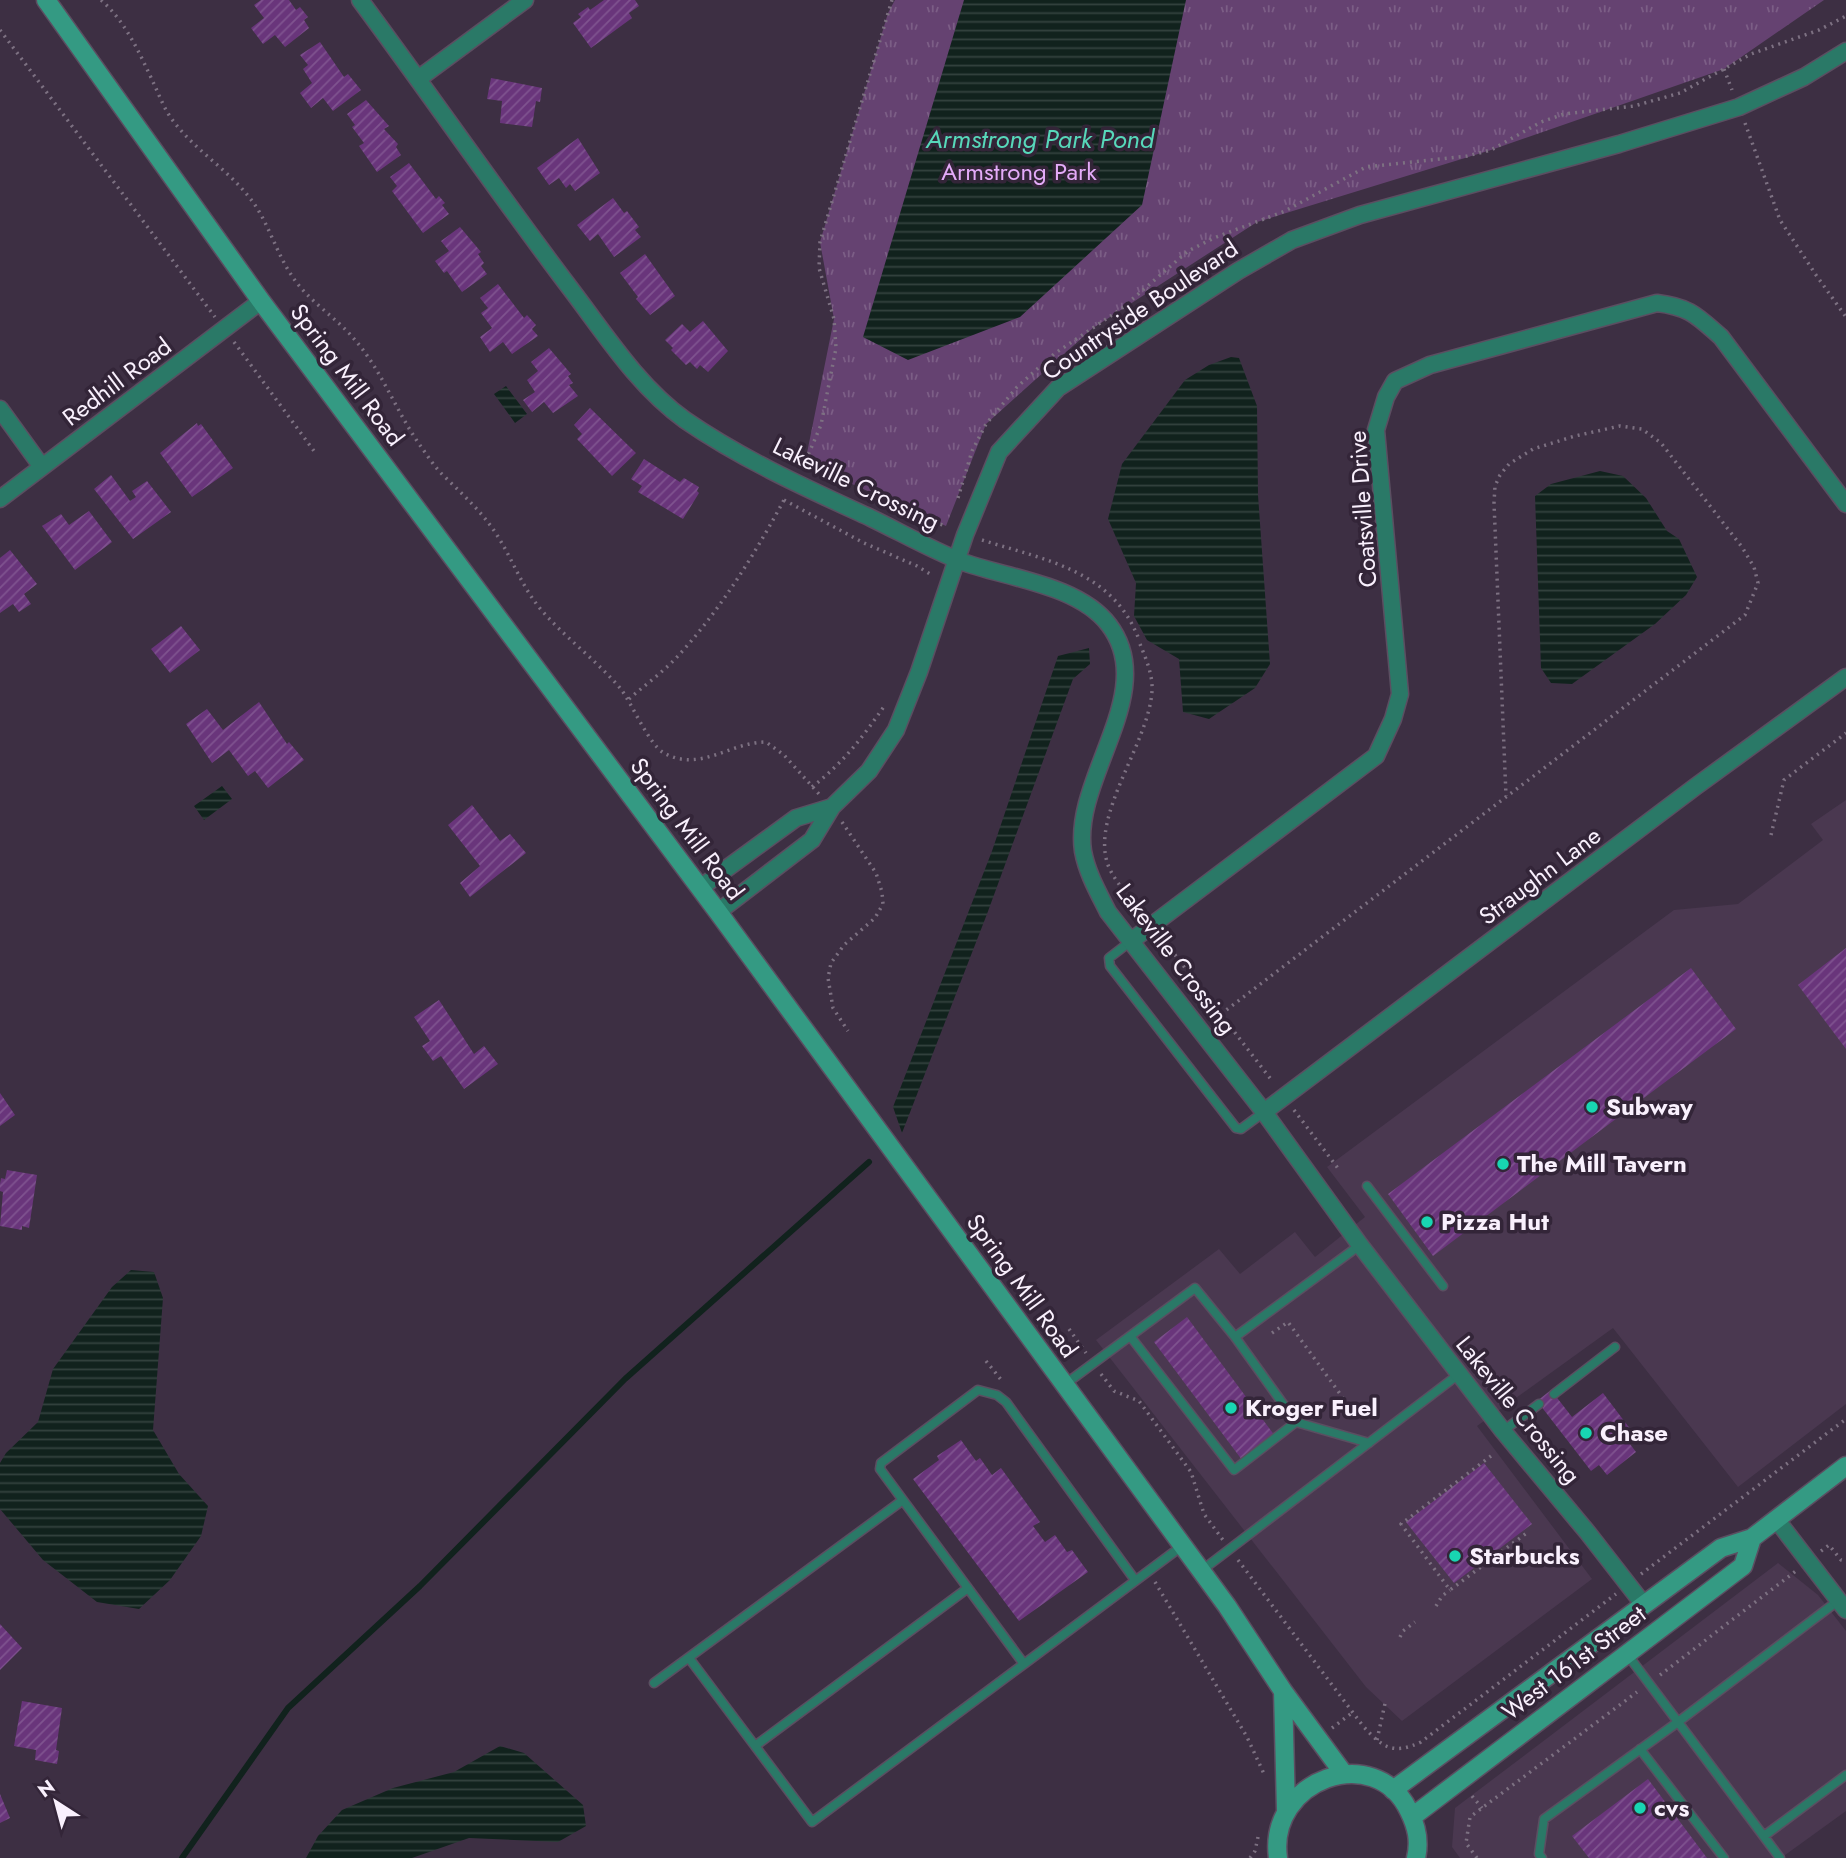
<svg xmlns="http://www.w3.org/2000/svg" width="1846" height="1858" viewBox="0 0 1846 1858" font-family="Jost,sans-serif">
	<style>
		.built { fill: #4a3850 }
		.grass { fill: url(#grass-tufts) }
		.water { fill: url(#water-rules) }
		.lines { fill: none; stroke-linecap: round; stroke-linejoin: round }
		.stream { stroke: #11221d; stroke-width: 6 }
		.building { fill: url(#building-hatch) }
		.lane-casing { stroke: #5b4e61; stroke-width: 11 }
		.street-casing { stroke: #5b4e61; stroke-width: 19 }
		.secondary-casing { stroke: #5b4e61; stroke-width: 21 }
		.path { stroke: #7d7182; stroke-width: 3.5; stroke-dasharray: 2 5; stroke-linecap: butt }
		.lane { stroke: #2a7967; stroke-width: 8 }
		.street { stroke: #2a7967; stroke-width: 16 }
		.secondary { stroke: #349a83; stroke-width: 18 }
		.poi-dot { fill: #18d5b2; stroke: #332538; stroke-width: 2.5 }
		.labels { text-anchor: middle; stroke-width: 7; stroke-linejoin: round; paint-order: stroke }
		.park-label { font-size: 24px; fill: #e4abf9; stroke: #332538 }
		.street-label { font-size: 24px; fill: #f9f0fd; stroke: #332538 }
		.poi-label { font-size: 24px; font-weight: bold; fill: #f9f0fd; stroke: #332538; text-anchor: start }
		.water-label { font-size: 26px; font-style: italic; fill: #57d8ba; stroke: #332538 }
	</style>
	<defs>
		<pattern id="grass-tufts" width="24" height="20" patternUnits="userSpaceOnUse" patternTransform="scale(1.75)"><rect width="24" height="20" fill="#654271"/><path d="M3 7l-1-3M5 7V3M7 7l1-3M15 17l-1-3M17 17v-4M19 17l1-3" fill="none" stroke="#7c5e86"/></pattern>
		<pattern id="water-rules" width="6" height="5" patternUnits="userSpaceOnUse" patternTransform="scale(1.75)"><rect width="6" height="5" fill="#11221d"/><path d="M0 2.5h6" fill="none" stroke="#34423f"/></pattern>
		<pattern id="building-hatch" width="6" height="6" patternUnits="userSpaceOnUse" patternTransform="scale(1.75)"><rect width="6" height="6" fill="#69357b"/><path d="M-1 1l2-2M0 6l6-6M5 7l2-2" fill="none" stroke="#7f538f"/></pattern>
	</defs>
	<rect width="100%" height="100%" fill="#3d2f43"/>
	<path class="built" d="M1846 800V1404L1738 1487 1613 1328 1477 1426 1592 1579 1402 1721 1366 1687 1096 1340 1219 1249 1240 1274 1295 1232 1315 1257 1365 1217 1327 1167 1674 910 1738 904 1823 840 1811 824Z
		M1778 1563 1818 1595 1846 1631V1811L1781 1858H1460L1452 1847 1455 1808Z"/>
	<path class="grass" d="M895 0H1824L1724 69 1491 150 1257 222 1093 328 986 424 946 526 805 463 834 319 820 242 888 13Z"/>
	<path class="water" d="M964 0H1186L1142 205 1020 317 908 360 863 337Z
		M1231 357 1239 358 1257 406 1258 495 1270 664 1255 688 1209 719 1183 712 1179 659 1147 640 1134 616 1136 583 1108 519 1122 464 1185 380 1209 365Z
		M506 386 527 414 515 423 494 394Z
		M1600 471 1623 476 1646 498 1667 531 1679 539 1697 577 1686 595 1655 624 1572 684 1551 683 1541 668 1535 496 1551 484Z
		M1089 648 1090 664 1073 679 987 914 902 1133 893 1107 992 851 1058 656Z
		M222 786 232 799 204 820 194 806Z
		M131 1270 154 1272 163 1298 153 1430 179 1474 208 1506 201 1536 170 1580 139 1609 97 1602 43 1560 0 1509V1463L6 1453 38 1422 53 1369 112 1287Z
		M500 1746 524 1753 583 1805 586 1826 558 1842 469 1838 412 1858H306L318 1836 342 1810 393 1788 454 1772Z"/>
	<g class="lines">
		<path class="stream" d="M182 1858 288 1708 420 1586 625 1379 869 1162"/>
	</g>
	<path class="building" d="M261 0H289L296 10 300 7 308 17 304 20 309 28 285 47 275 35 263 44 251 28 264 18 254 5Z
		M604 0H635L639 6 629 13 632 18 591 48 573 23 581 17 578 14 588 7 590 10Z
		M320 42 344 77 348 74 361 90 333 111 323 98 311 108 300 93 312 83 303 69 308 65 300 55Z
		M491 78 542 88 540 102 536 101 532 127 500 123 502 101 487 99Z
		M366 100 389 126 384 129 398 144 396 147 401 155 377 172 359 146 364 143 352 127 355 125 347 114Z
		M578 138 600 173 575 191 570 184 566 188 559 178 549 185 537 168Z
		M409 163 436 199 439 196 445 203 442 205 449 214 423 233 392 191 397 186 390 177Z
		M613 198 624 213 627 211 639 227 635 230 641 237 614 257 598 234 590 241 577 225Z
		M460 227 481 252 478 254 484 263 481 266 487 274 462 292 447 271 444 273 435 261 449 251 441 241Z
		M645 254 675 296 650 315 636 299 638 297 620 273Z
		M498 284 524 318 527 315 536 325 532 329 538 336 512 354 503 342 490 352 480 337 492 328 481 313 488 308 480 298Z
		M703 321 728 351 708 372 700 365 697 369 690 362 686 365 671 350 673 348 665 340 682 324 690 332Z
		M549 348 571 374 568 376 573 383 569 385 578 396 553 413 544 402 532 412 523 400 535 392 527 380 538 371 531 362Z
		M590 408 636 453 612 476 577 439 582 434 574 425Z
		M197 423 198 426 201 424 233 468 192 497 160 453Z
		M644 459 680 482 684 478 699 487 697 491 699 493 683 519 638 492 642 486 631 479Z
		M111 475 130 501 136 497 132 491 147 481 171 512 133 539 94 489Z
		M89 511 112 542 75 570 42 526 61 514 69 525Z
		M10 550 37 584 24 594 31 604 19 612 13 604 0 613V558Z
		M181 626 200 650 170 673 151 649Z
		M259 702 287 744 289 742 304 760 268 788 255 771 248 776 229 750 212 763 186 724 207 709 223 730Z
		M472 805 500 841 510 834 526 853 470 897 460 883 480 866 448 825Z
		M1846 948V1049L1798 985Z
		M1691 968 1736 1029 1433 1256 1388 1194Z
		M439 1000 474 1054 484 1046 498 1064 464 1089 441 1056 433 1061 422 1046 430 1041 414 1017Z
		M0 1093 15 1115 0 1126Z
		M7 1170 37 1175 29 1228 22 1226V1230L0 1226 3 1192 0 1191V1184L1 1178 5 1179Z
		M1187 1317 1275 1436 1242 1460 1154 1342Z
		M1551 1390 1572 1417 1603 1393 1634 1434 1627 1440 1636 1452 1607 1475 1599 1465 1591 1471 1537 1401Z
		M961 1440 976 1461 980 1458 992 1475 1001 1468 1040 1522 1033 1526 1045 1542 1055 1535 1067 1552 1072 1550 1088 1572 1019 1621 913 1479 939 1460 937 1456Z
		M1484 1463 1532 1524 1454 1583 1406 1522Z
		M0 1624 22 1648 0 1670Z
		M22 1701 62 1708 56 1750 59 1751 57 1764 35 1760 36 1750 14 1746Z
		M1648 1779 1707 1858H1589L1572 1836Z
		M0 1794 10 1818 0 1823Z"/>
	<g class="lines">
		<g class="lane-casing">
			<path id="lane" d="M1131 941 1109 958 1110 966 1236 1128 1241 1129 1264 1112
				M1367 1186 1443 1286
				M1235 1337 1360 1245
				M1064 1385 1195 1288 1235 1337 1296 1422 1234 1470 1130 1336
				M1554 1394 1615 1347
				M1296 1422 1369 1443
				M1503 1431 1539 1404
				M1201 1571 1459 1374
				M1135 1580 1006 1402 997 1395 978 1390 881 1463 880 1469 1024 1664 1182 1546
				M1627 1654 1780 1858
				M689 1658 755 1746 968 1588
				M654 1683 903 1500
				M755 1746 812 1822 1024 1664
				M1640 1749 1724 1858
				M1764 1836 1846 1775
				M1542 1858 1539 1854 1544 1819 1678 1722 1839 1600"/>
		</g>
		<g class="street-casing">
			<path id="street" d="M360 0C432 97 500 196 573 292 607 337 639 387 685 420 743 460 808 489 871 518 900 532 930 549 960 561 1005 578 1078 584 1109 625 1160 692 1072 778 1083 851 1087 873 1098 892 1108 912L1264 1112 1360 1245 1503 1431 1588 1533 1644 1605
				M418 79 525 0
				M0 409 42 467
				M0 499 261 301
				M700 888 796 818 832 807
				M718 912 812 840 832 807 869 771 896 730 919 672 965 535 999 452 1058 388 1238 271 1292 240 1360 215 1619 144 1739 107 1804 77 1846 51
				M1131 941 1376 756 1393 719 1400 694 1376 430 1386 397 1395 381 1430 365 1657 303C1690 307 1697 316 1721 337L1846 504
				M1264 1112 1695 787 1846 677
				M1776 1519 1846 1610"/>
		</g>
		<g class="secondary-casing">
			<path id="secondary" d="M46 0 261 301 718 912 1227 1606 1283 1691 1344 1774
				M1283 1691 1286 1810
				M1393 1790 1721 1548 1752 1538 1846 1466
				M1412 1817 1743 1566 1752 1538
				M1278 1858C1267 1780 1375 1740 1409 1811 1417 1827 1420 1841 1416 1858"/>
		</g>
		<path class="path" d="M101 0C126 22 140 54 154 84 160 97 165 111 174 122 195 150 227 169 249 197 268 220 275 251 292 276 308 301 336 317 355 340 383 372 397 414 422 448 429 458 436 469 445 477 463 495 481 511 495 532 513 559 522 589 544 613 568 640 597 661 620 688 632 703 649 745 664 753 700 773 730 742 766 742L784 755 819 794
			M0 30 215 317
			M1724 69 1732 90
			M1745 123 1780 220 1816 275 1846 317
			M234 342 314 451
			M805 463 837 480
			M803 467 821 425 836 348 834 319 819 268 820 242 892 0
			M958 498 972 451 986 424 1017 387 1054 354 1121 309 1188 251 1214 238 1285 211 1366 167 1467 156 1491 150 1541 122 1564 114 1634 106 1680 93 1751 54 1819 30 1846 16
			M784 500 864 543 917 566 930 574
			M907 514 946 526
			M982 540C1045 560 1111 570 1138 637
			M1140 644C1146 659 1153 675 1152 691 1149 743 1090 815 1108 865 1115 883 1131 898 1143 913
			M629 699C645 685 663 672 678 656 721 609 755 554 785 498
			M812 787C844 762 862 738 885 705
			M842 822 876 873 882 892 883 904 875 918 844 945 831 963 828 978 833 1008 848 1031
			M1771 835 1784 780 1846 733
			M1162 938 1273 1082
			M1221 1014 1745 615 1758 583 1754 567 1742 547 1661 443 1642 429 1620 426 1575 436 1533 449 1509 464 1500 475 1495 486 1494 503 1506 796
			M1294 1110 1340 1171
			M1069 1329 1086 1353
			M1272 1333 1288 1322 1351 1409
			M986 1361 1002 1381
			M1101 1374 1114 1391 1139 1401 1191 1472 1204 1514 1223 1540
			M1491 1456 1401 1524 1450 1590 1528 1532
			M1821 1551 1829 1545 1841 1560 1846 1561
			M1238 1560 1363 1726C1383 1748 1393 1755 1421 1742L1616 1594
			M1641 1574 1846 1419
			M1155 1582 1247 1737 1265 1776
			M1436 1606 1442 1596 1450 1590
			M1400 1637 1403 1631 1415 1622
			M1660 1675 1796 1571
			M1332 1728 1353 1712
			M1377 1740 1386 1699
			M1472 1796 1482 1808
			M1250 1858 1255 1851 1258 1837
			M1477 1858 1466 1843 1470 1817 1637 1692"/>
		<use href="#lane" class="lane"/>
		<use href="#street" class="street"/>
		<use href="#secondary" class="secondary"/>
	</g>
	<g class="poi-dot">
		<circle cx="1592" cy="1107" r="7"/>
		<circle cx="1503" cy="1164" r="7"/>
		<circle cx="1427" cy="1222" r="7"/>
		<circle cx="1231" cy="1408" r="7"/>
		<circle cx="1586" cy="1433" r="7"/>
		<circle cx="1455" cy="1556" r="7"/>
		<circle cx="1640" cy="1808" r="7"/>
	</g>
	<g class="labels">
		<g class="park-label">
			<text x="1019" y="180">Armstrong Park</text>
		</g>
		<g class="street-label">
			<text transform="translate(1140 310) rotate(-34)" y="8">Countryside Boulevard</text>
			<text transform="translate(347 375) rotate(53)" y="8">Spring Mill Road</text>
			<text transform="translate(117 382) rotate(-37)" y="8">Redhill Road</text>
			<text transform="translate(856 484) rotate(26)" y="8">Lakeville Crossing</text>
			<text transform="translate(1363 509) rotate(-94)" y="8">Coatsville Drive</text>
			<text transform="translate(687 829) rotate(53)" y="8">Spring Mill Road</text>
			<text transform="translate(1540 876) rotate(-37)" y="8">Straughn Lane</text>
			<text transform="translate(1176 959) rotate(53)" y="8">Lakeville Crossing</text>
			<text transform="translate(1022 1286) rotate(54)" y="8">Spring Mill Road</text>
			<text transform="translate(1518 1410) rotate(51)" y="8">Lakeville Crossing</text>
			<text transform="translate(1574 1663) rotate(-37)" y="8">West 161st Street</text>
		</g>
		<g class="poi-label">
			<text x="1606" y="1115">Subway</text>
			<text x="1517" y="1172">The Mill Tavern</text>
			<text x="1441" y="1230">Pizza Hut</text>
			<text x="1245" y="1416">Kroger Fuel</text>
			<text x="1600" y="1441">Chase</text>
			<text x="1469" y="1564">Starbucks</text>
			<text x="1654" y="1816">cvs</text>
		</g>
		<g class="water-label">
			<text x="1040" y="148">Armstrong Park Pond</text>
		</g>
	</g>
	<g transform="translate(56 1802) rotate(324)" stroke="#332538" stroke-width="5" paint-order="stroke">
	<path d="M0-5L12 26L0 18L-12 26Z" fill="#f9f0fd"/>
	<text y="-10" font-size="19" font-weight="bold" text-anchor="middle" fill="#f9f0fd">N</text>
	</g>
</svg>
